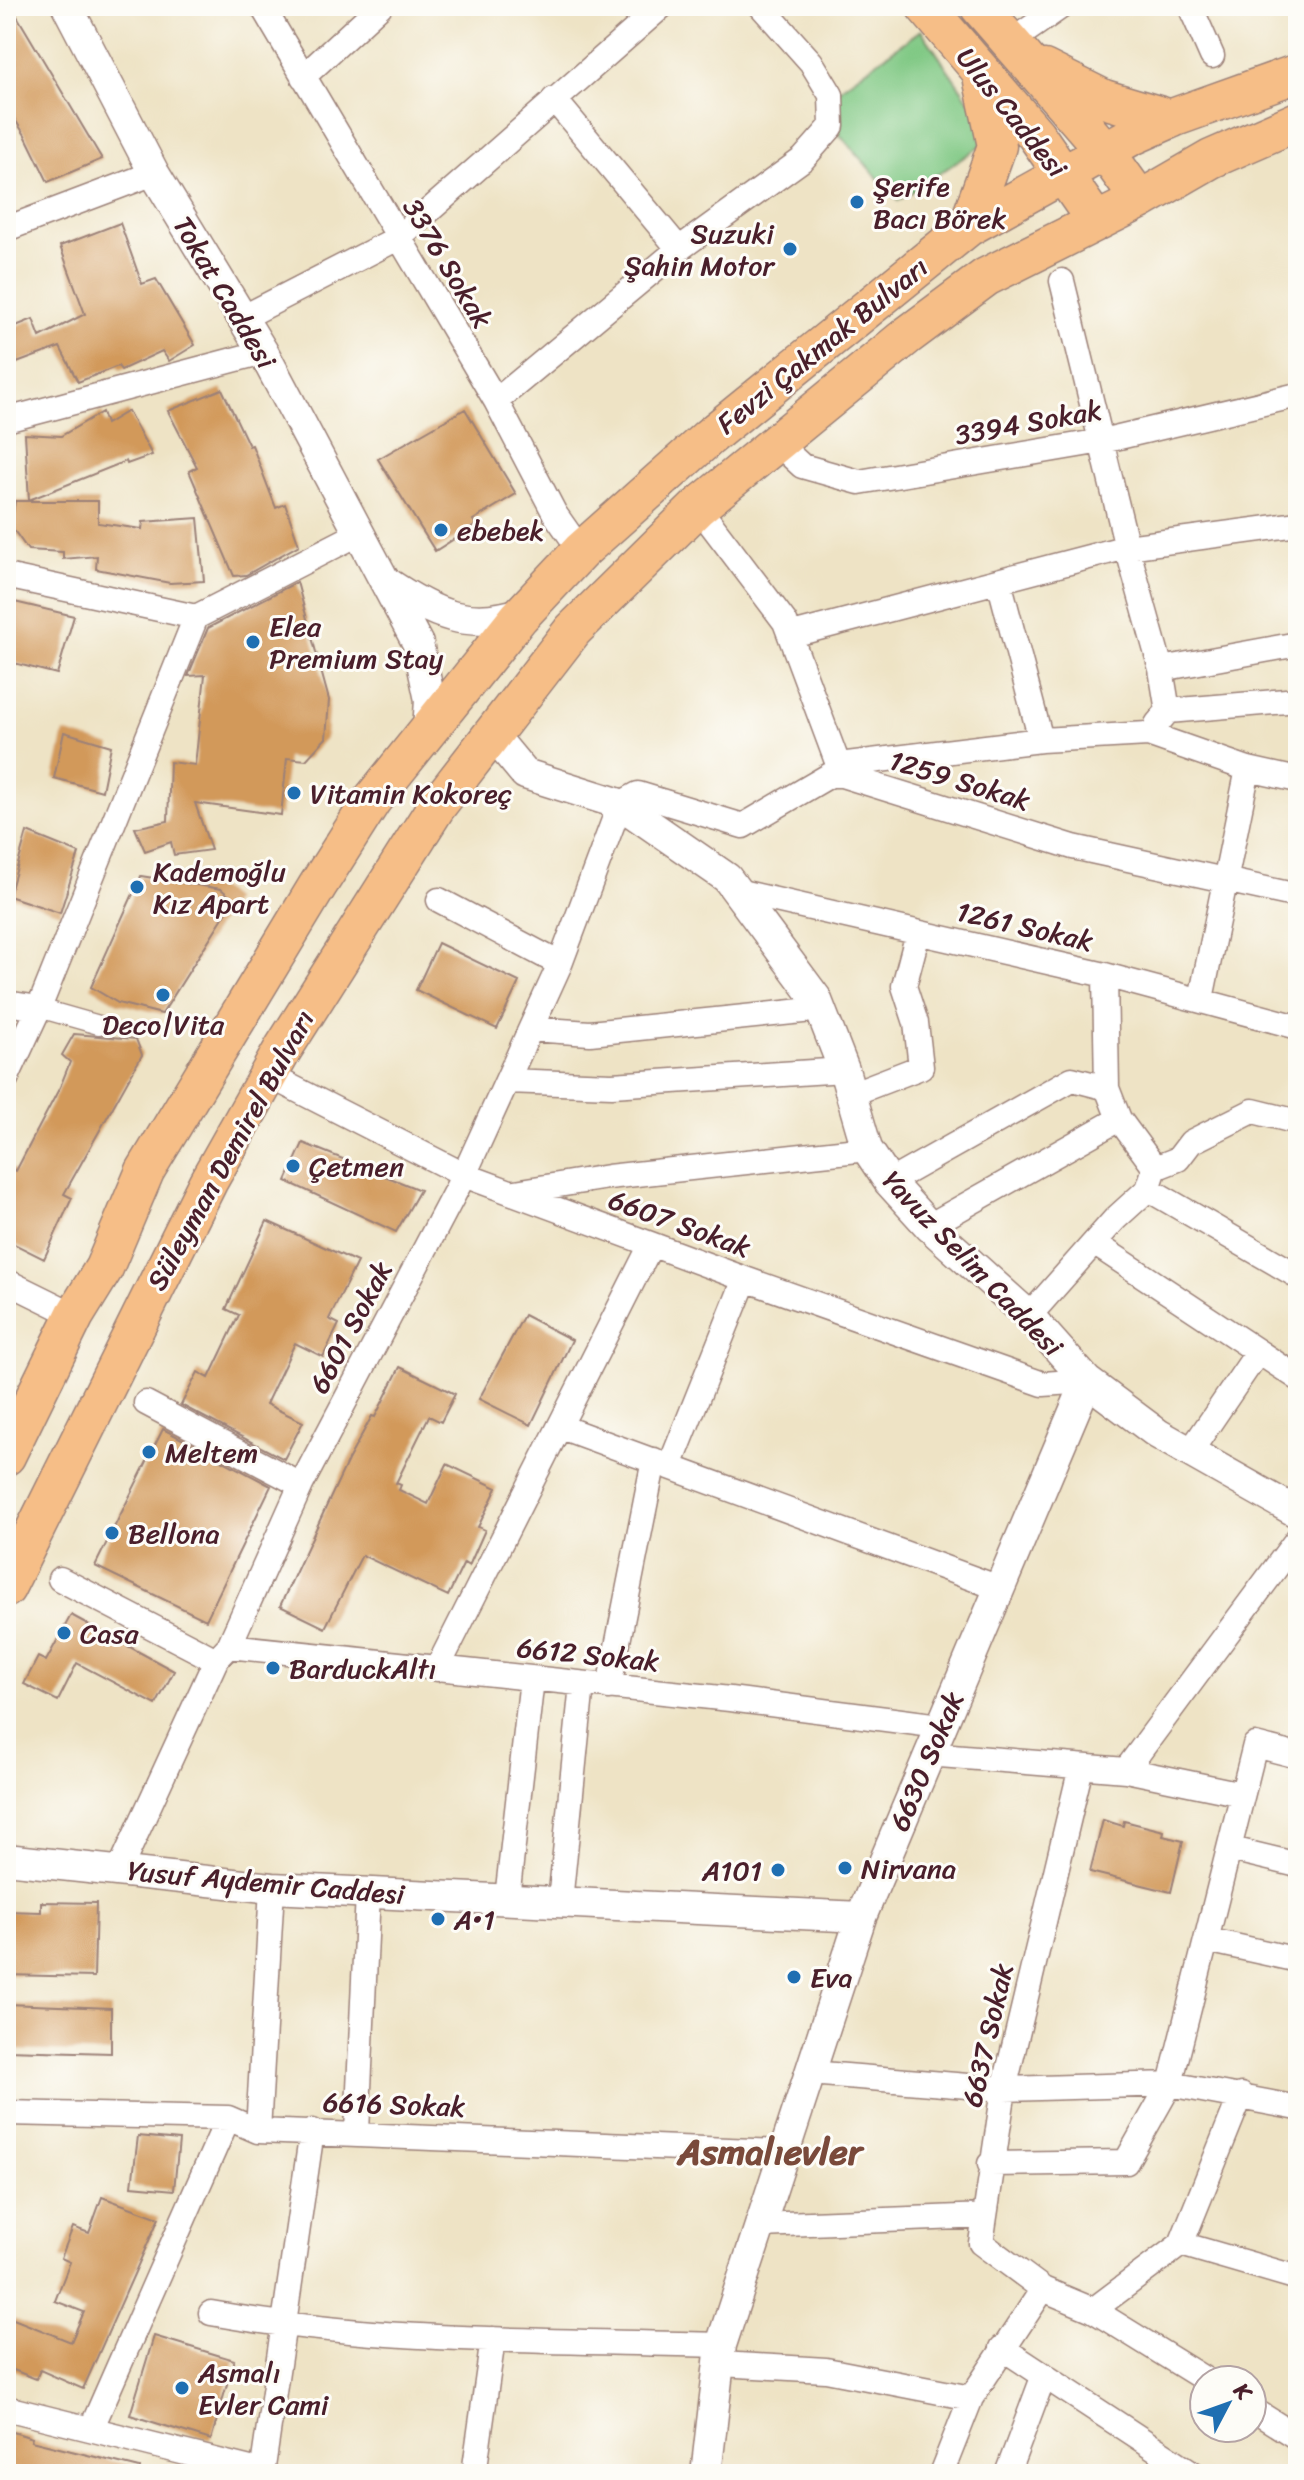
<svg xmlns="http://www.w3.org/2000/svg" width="1304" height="2480" viewBox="0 0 1304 2480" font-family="Sriracha,sans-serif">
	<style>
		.green { fill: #81c985; stroke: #667458; stroke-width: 2 }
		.building { fill: #d2995a }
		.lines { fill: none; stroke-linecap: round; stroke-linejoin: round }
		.pedestrian-casing { stroke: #9c8178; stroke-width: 21 }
		.minor-casing { stroke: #9c8178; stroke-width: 27 }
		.tertiary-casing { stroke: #9c8178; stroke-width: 33 }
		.primary-casing { stroke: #9c8178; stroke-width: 41 }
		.pedestrian { stroke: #fff; stroke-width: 18 }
		.minor { stroke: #fff; stroke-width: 24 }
		.tertiary { stroke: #fff; stroke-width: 30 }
		.primary { stroke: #f6be87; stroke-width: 38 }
		.poi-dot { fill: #1f6fb2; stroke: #fdfcf7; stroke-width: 3 }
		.labels { text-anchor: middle; stroke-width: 6; stroke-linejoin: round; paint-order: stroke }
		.street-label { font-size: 28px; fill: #4a1f2b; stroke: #fdfcf7 }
		.poi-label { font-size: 28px; fill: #4a1f2b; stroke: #fdfcf7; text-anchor: start }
		.district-label { font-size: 36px; font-weight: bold; fill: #7a4a3b; stroke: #fdfcf7 }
	</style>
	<rect width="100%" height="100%" fill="#fdfcf7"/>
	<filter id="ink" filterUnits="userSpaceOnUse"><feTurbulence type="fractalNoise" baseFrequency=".0125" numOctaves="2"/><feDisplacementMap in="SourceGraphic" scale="16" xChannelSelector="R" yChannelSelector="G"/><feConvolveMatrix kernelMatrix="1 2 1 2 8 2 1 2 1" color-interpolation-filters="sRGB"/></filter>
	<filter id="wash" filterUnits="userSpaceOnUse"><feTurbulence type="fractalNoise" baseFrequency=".006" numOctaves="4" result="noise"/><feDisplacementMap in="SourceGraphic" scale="32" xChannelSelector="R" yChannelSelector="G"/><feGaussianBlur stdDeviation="1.8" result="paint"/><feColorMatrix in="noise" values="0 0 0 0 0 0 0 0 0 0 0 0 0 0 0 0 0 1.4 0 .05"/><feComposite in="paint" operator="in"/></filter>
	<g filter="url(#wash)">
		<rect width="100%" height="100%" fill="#eee3c5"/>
		<path class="green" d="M921 30 994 137 898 201 832 126 831 95Z"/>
		<g id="blocks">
			<path class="building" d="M6 6H11L102 159 48 182 25 135 6 106Z
				M120 223 142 284 156 279 195 345 169 361 162 351 121 370 118 366 78 382 60 347 6 367V330L33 319 40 337 85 314 60 246Z
				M222 389 249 446 252 445 276 508 285 504 299 545 246 575 234 576 189 471 197 467 168 411Z
				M465 409 516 494 473 520 476 525 435 551 378 459Z
				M128 411 152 455 127 464 126 461 29 500 25 434 61 436 102 412 106 424Z
				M15 501H98V523L142 529 143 522 198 518 204 581 170 583 96 569 97 556 63 559V552L28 550 11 526Z
				M297 582 329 700 326 738 306 760 287 758 281 815 195 803 211 850 174 855 171 842 145 851 135 828 168 821 170 762 195 765 205 675 188 676 208 628Z
				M6 600 74 616 57 674 6 661Z
				M64 732 111 746 102 791 54 778Z
				M27 832 79 853 60 913 9 896Z
				M141 876 221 889 234 900 162 1014 118 1003 91 987Z
				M438 943 519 982 497 1029 416 990Z
				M74 1034 136 1039 142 1055 64 1194 72 1198 44 1259 6 1240V1166L16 1171 60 1087 70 1062 62 1055Z
				M303 1143 420 1190 396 1232 286 1181Z
				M267 1221 357 1262 329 1319 339 1324 323 1357 295 1343 266 1404 303 1422 284 1459 181 1405 198 1372 209 1378 239 1315 226 1309Z
				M524 1315 572 1340 531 1425 479 1399Z
				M400 1367 455 1394 441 1422 429 1416 396 1483 401 1485 399 1490 428 1504 447 1464 497 1488 478 1527 485 1530 469 1566 464 1563 448 1596 362 1555 325 1628 280 1606 348 1460 372 1416 375 1417Z
				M163 1429 271 1486 206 1620 95 1566Z
				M71 1615 174 1671 156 1705 77 1663 58 1701 24 1684 38 1657 46 1661Z
				M1103 1820 1123 1826 1124 1821 1164 1831 1163 1836 1183 1841 1171 1892 1090 1872Z
				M41 1902 96 1903 94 1977 6 1975V1911L41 1912Z
				M6 2004 111 2008V2053L6 2050Z
				M138 2136 179 2140 174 2190 132 2186Z
				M102 2197 159 2218 83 2389 40 2370 36 2379 6 2367V2316L71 2342 84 2312 55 2301 70 2262 61 2258 73 2227 89 2233Z
				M154 2336 234 2360 211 2440 130 2415Z
				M10 2431 32 2438 31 2441 140 2468 139 2474H6Z"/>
		</g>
	</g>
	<g filter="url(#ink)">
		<use href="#blocks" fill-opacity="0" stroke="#9c8178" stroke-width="2"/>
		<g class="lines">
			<g class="pedestrian-casing">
				<path id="pedestrian" d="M39 1008 99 1025"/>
			</g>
			<g class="minor-casing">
				<path id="minor" d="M262 6 496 401 555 514 581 551
					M1190 6 1212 56
					M1009 43 1062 6
					M303 77 380 6
					M554 99 679 249
					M6 229 154 173
					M1062 281 1127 547 1161 669 1168 711
					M244 317 398 238 662 6
					M496 401 679 249 803 159 832 126 831 95 811 62 761 6
					M6 420 263 352
					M776 442 802 466 859 482 1102 441 1298 395
					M698 507 785 622 842 775
					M6 576 196 617 358 534
					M999 581 1041 740
					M792 635 1127 547 1298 524
					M1161 669 1298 644
					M1157 724 1168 711 1298 700
					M839 765 1041 740 1148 734 1248 769 1298 780
					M736 891 1105 975 1298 1027
					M439 900 560 964
					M1105 975 1107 1088 1119 1119 1155 1168 1178 1159 1191 1142 1253 1111 1298 1122
					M1201 999 1248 769
					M6 1003 39 1008
					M531 1029 590 1033 822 1009
					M268 1075 464 1175 745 1279 1043 1384 1087 1381
					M6 1079 39 1008 196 617
					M507 1081 612 1085 844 1070
					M851 1094 921 1067 916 1023 904 986 918 933
					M889 1182 1072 1079 1107 1088
					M1148 1189 1298 1276
					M515 1192 608 1177 867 1149
					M929 1226 1119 1119
					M1094 1243 1298 1378
					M6 1281 75 1315
					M1029 1316 1115 1219 1148 1189 1155 1168
					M146 1403 301 1485
					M561 1427 999 1588
					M1190 1452 1258 1352
					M670 1466 745 1279
					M60 1579 216 1660
					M229 1646 730 1699 940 1726
					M437 1669 651 1245
					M609 1687 654 1460
					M927 1754 1126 1770 1242 1794
					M1081 1767 1004 2089 981 2243 1043 2289 1093 2310 1206 2380
					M1126 1770 1298 1538
					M1231 1849 1298 1865
					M119 1871 216 1660 229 1646 301 1485 464 1175 560 964 620 804 638 794 743 826 830 775H842L1073 847 1298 896
					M507 1898 532 1679
					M560 1902 582 1684
					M1207 1940 1298 1960
					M810 2073 1004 2089 1170 2084 1298 2108
					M6 2113 228 2118 258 2131 782 2152
					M258 2131 272 1888
					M357 2132 368 1893
					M990 2164 1126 2162 1170 2084 1255 1745 1298 1756
					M760 2225 985 2216
					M1181 2244 1298 2278
					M1093 2310 1181 2244 1241 2095
					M211 2313C378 2343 552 2340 721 2345
					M1002 2348 1194 2474
					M720 2364 826 2370 971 2398
					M6 2408 262 2472
					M1252 2409 1298 2438
					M92 2427 228 2118
					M262 2474 312 2131
					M474 2474 493 2339
					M941 2474 971 2398 1043 2289
					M1007 2474 1044 2375"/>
			</g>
			<g class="tertiary-casing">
				<path id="tertiary" d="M67 6 154 173 263 352 418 644 430 700 428 730
					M386 582C435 615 469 631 526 611
					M491 733 525 774 620 804 727 878 816 998 844 1070 867 1149 889 1182 929 1226 1029 1316 1087 1381 1158 1434 1298 1513
					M6 1859 272 1888 861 1917
					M706 2474 721 2345 861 1917 1087 1381"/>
			</g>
			<g class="primary-casing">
				<path id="primary" d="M925 6 1036 135 1095 220
					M979 6 1105 151 1140 200
					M1044 69 1104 99 1171 119
					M968 227 997 146 983 81
					M6 1456 75 1315 104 1268 145 1171 318 885 372 800 519 617 581 551 709 437 968 227 1130 137 1175 117 1298 73
					M6 1588 208 1182 283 1049 436 807 573 630 698 507 908 335 986 277 1140 200 1211 159 1298 121"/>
			</g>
			<use href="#pedestrian" class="pedestrian"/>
			<use href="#minor" class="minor"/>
			<use href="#tertiary" class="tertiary"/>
			<use href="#primary" class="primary"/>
		</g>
	</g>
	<g class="poi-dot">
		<circle cx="857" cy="202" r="8"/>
		<circle cx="790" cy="249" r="8"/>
		<circle cx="441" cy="530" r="8"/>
		<circle cx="253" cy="642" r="8"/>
		<circle cx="294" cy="793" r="8"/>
		<circle cx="137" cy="887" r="8"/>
		<circle cx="163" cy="995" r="8"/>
		<circle cx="293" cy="1166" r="8"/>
		<circle cx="149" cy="1452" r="8"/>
		<circle cx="112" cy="1533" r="8"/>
		<circle cx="64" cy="1633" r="8"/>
		<circle cx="273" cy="1668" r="8"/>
		<circle cx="845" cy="1868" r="8"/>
		<circle cx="778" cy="1870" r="8"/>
		<circle cx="438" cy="1919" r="8"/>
		<circle cx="794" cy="1977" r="8"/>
		<circle cx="182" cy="2388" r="8"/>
	</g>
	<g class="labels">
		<g class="street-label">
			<text transform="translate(1012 112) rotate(51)" y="10">Ulus Caddesi</text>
			<text transform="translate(448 263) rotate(59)" y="10">3376 Sokak</text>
			<text transform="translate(225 292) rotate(59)" y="10">Tokat Caddesi</text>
			<text transform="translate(822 345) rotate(-39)" y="10">Fevzi Çakmak Bulvarı</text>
			<text transform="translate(1028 422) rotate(-10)" y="10">3394 Sokak</text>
			<text transform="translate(960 780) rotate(17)" y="10">1259 Sokak</text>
			<text transform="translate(1025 926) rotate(13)" y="10">1261 Sokak</text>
			<text transform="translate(230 1150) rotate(-61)" y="10">Süleyman Demirel Bulvarı</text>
			<text transform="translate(680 1223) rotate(20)" y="10">6607 Sokak</text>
			<text transform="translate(973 1263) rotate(46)" y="10">Yavuz Selim Caddesi</text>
			<text transform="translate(350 1327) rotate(-62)" y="10">6601 Sokak</text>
			<text transform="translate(588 1654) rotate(6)" y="10">6612 Sokak</text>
			<text transform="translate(926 1761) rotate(-67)" y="10">6630 Sokak</text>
			<text transform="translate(266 1882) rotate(5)" y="10">Yusuf Aydemir Caddesi</text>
			<text transform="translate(987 2035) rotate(-77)" y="10">6637 Sokak</text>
			<text transform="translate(394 2104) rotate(2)" y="10">6616 Sokak</text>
		</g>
		<g class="poi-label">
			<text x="873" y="196">Şerife<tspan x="873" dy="32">Bacı Börek</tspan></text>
			<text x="774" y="243" text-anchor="end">Suzuki<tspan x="774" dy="32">Şahin Motor</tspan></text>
			<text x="457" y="540">ebebek</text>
			<text x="269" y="636">Elea<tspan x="269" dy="32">Premium Stay</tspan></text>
			<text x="310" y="803">Vitamin Kokoreç</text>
			<text x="153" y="881">Kademoğlu<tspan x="153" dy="32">Kız Apart</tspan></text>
			<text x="163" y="1034" text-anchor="middle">Deco|Vita</text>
			<text x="309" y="1176">Çetmen</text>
			<text x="165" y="1462">Meltem</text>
			<text x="128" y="1543">Bellona</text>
			<text x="80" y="1643">Casa</text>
			<text x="289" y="1678">BarduckAltı</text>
			<text x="861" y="1878">Nirvana</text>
			<text x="762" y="1880" text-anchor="end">A101</text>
			<text x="454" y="1929">A•1</text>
			<text x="810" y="1987">Eva</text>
			<text x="198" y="2382">Asmalı<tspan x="198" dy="32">Evler Cami</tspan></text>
		</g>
		<g class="district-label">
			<text x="770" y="2164">Asmalıevler</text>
		</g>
	</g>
	<rect width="1304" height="2480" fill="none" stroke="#fdfcf7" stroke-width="32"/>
	<g transform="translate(1228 2404) rotate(49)"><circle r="38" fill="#fdfcf7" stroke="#b5a4a5" stroke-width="2"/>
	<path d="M0-6L14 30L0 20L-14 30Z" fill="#1f6fb2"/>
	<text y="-12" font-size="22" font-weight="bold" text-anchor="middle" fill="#4a1f2b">K</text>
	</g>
</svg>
